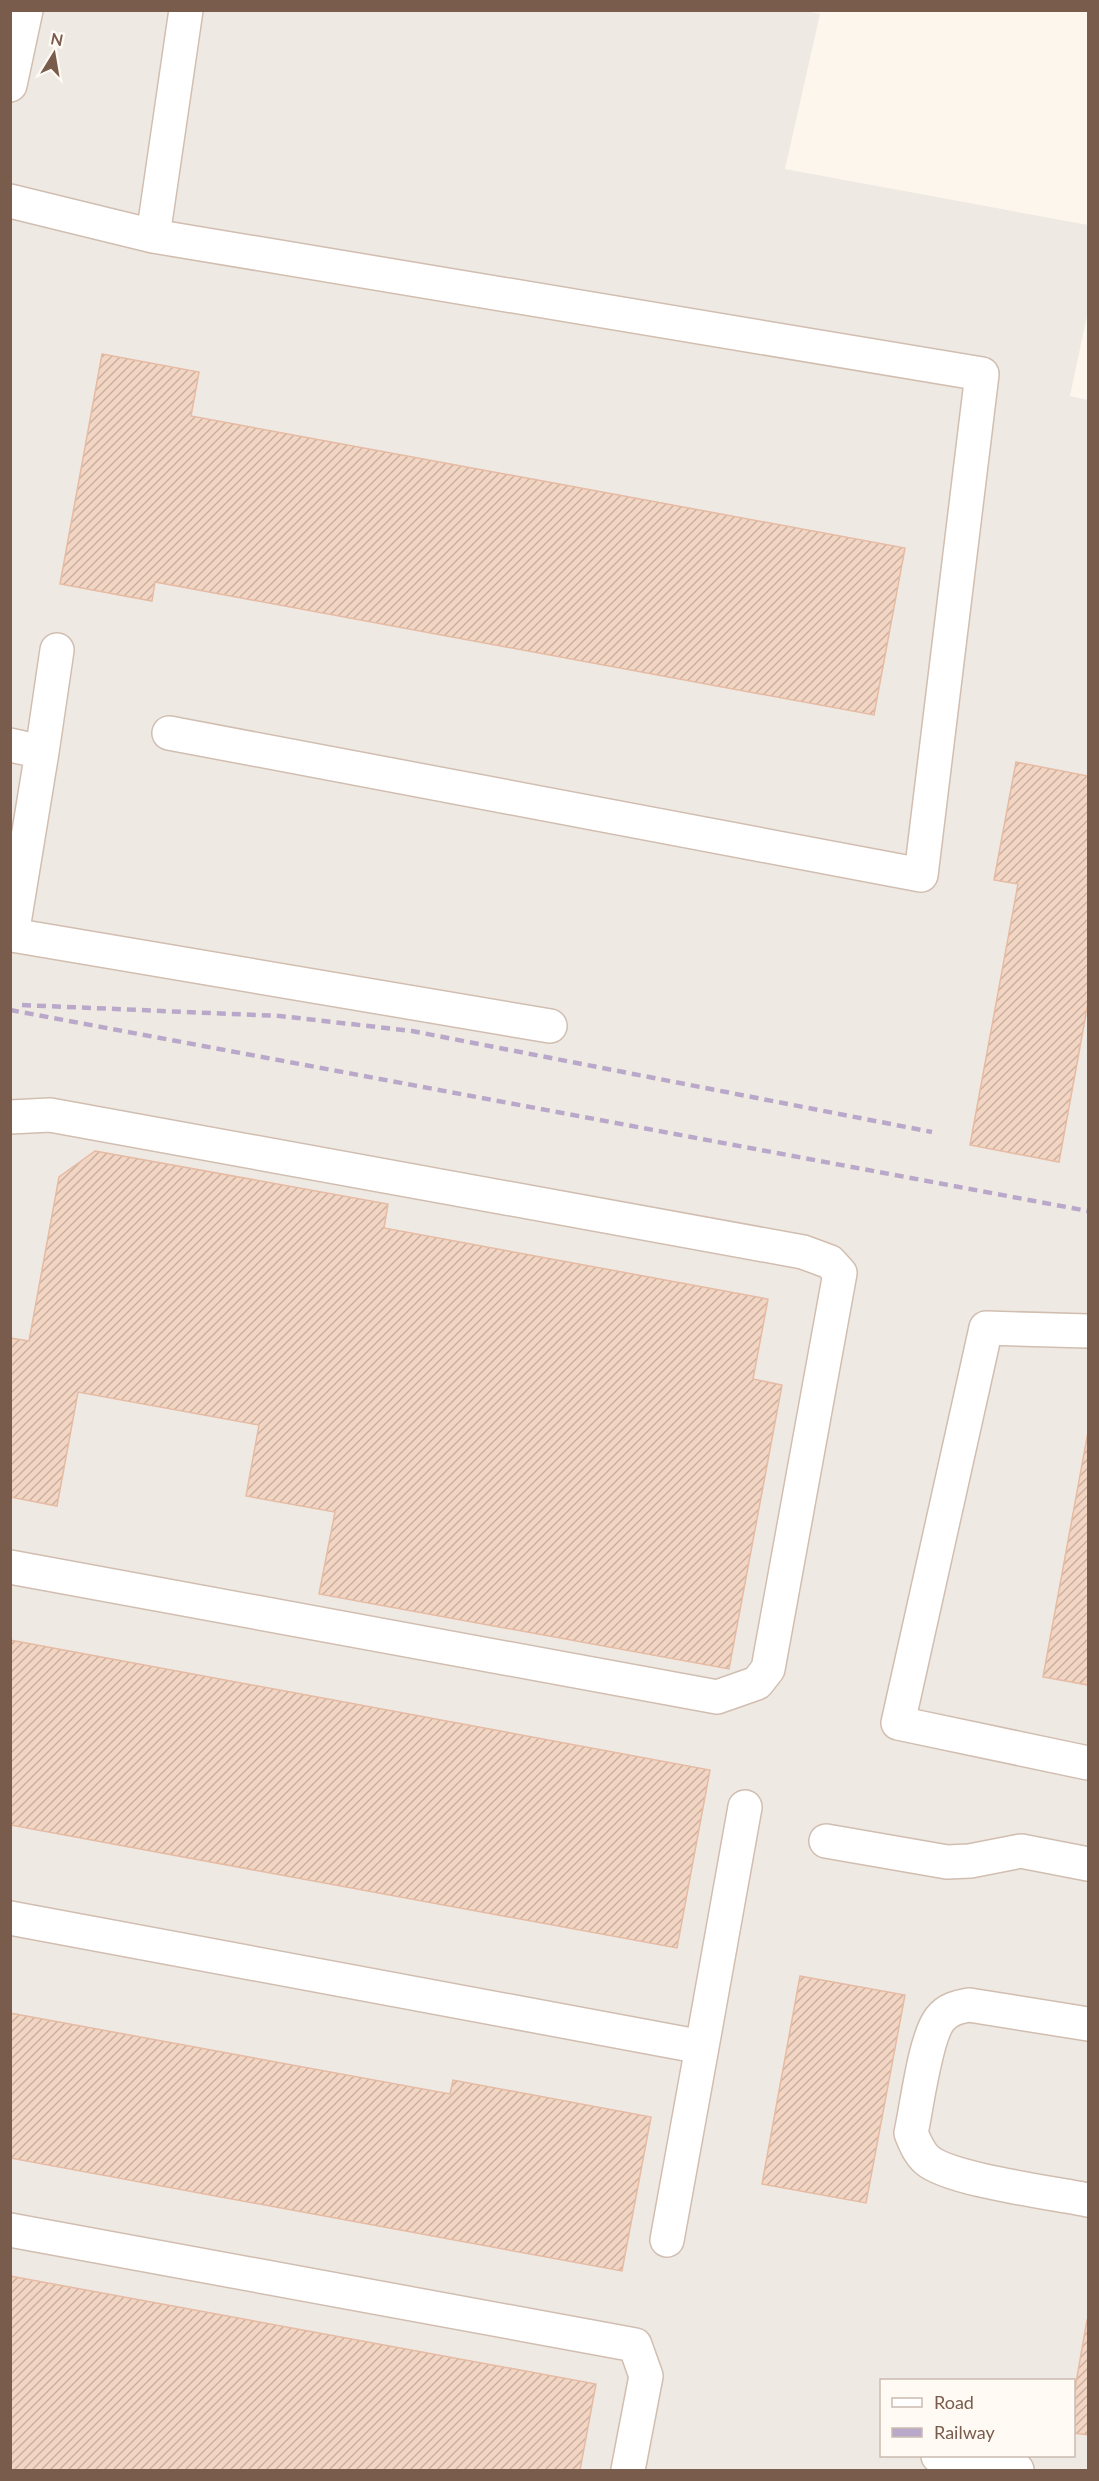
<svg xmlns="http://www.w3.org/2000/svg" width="1099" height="2481" viewBox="0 0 1099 2481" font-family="Lato,sans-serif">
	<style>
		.industrial { fill: #efe9e4; fill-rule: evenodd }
		.building { fill: url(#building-hatch); stroke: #e6bba3; stroke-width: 1.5 }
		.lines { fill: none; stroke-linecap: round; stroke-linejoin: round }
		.minor-casing { stroke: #d1beb0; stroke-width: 36 }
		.minor { stroke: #fff; stroke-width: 33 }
		.rail { stroke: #b9a8c9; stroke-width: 4.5; stroke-dasharray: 9 6; stroke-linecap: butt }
	</style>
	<defs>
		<pattern id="building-hatch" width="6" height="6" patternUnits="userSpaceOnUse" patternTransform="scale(1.5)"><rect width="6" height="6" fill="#f3d5c3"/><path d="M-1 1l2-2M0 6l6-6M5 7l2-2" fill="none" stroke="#cab0a1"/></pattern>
	</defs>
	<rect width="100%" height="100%" fill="#fdf6ec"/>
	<path class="industrial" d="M801 10 820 14 785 169 1088 225V311L1070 396 1088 400V2470H11V11ZM882 2380H1074V2456H882Z"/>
	<path class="building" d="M102 354 199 372 191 416 905 548 874 715 155 582 152 601 60 584Z
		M1016 762 1088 776V1003L1059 1162 970 1145 1018 884 994 880Z
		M95 1151 388 1204 384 1228 768 1299 753 1379 782 1385 729 1669 319 1594 335 1512 246 1496 259 1425 78 1392 57 1506 10 1497V1338L29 1341 59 1177Z
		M1088 1432V1685L1043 1677Z
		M10 1640 710 1770 677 1948 10 1825Z
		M800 1976 905 1995 866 2203 762 2184Z
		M10 2013 450 2094 453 2080 651 2117 622 2271 10 2158Z
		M10 2276 596 2384 580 2470H10Z
		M1087 2320H1088V2435L1074 2433V2394Z"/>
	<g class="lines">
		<g class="minor-casing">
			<path id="minor" d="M10 85 26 10
				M10 201 153 236 186 10
				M153 236 982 374 921 875 169 733
				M10 745 42 752 57 650
				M42 752 12 935 550 1026
				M10 1117 50 1115 803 1252 830 1262 840 1273 768 1669 757 1683 717 1697 10 1567
				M1088 1331 986 1328 898 1723 1088 1763
				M826 1841 947 1862 970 1861 1021 1851 1088 1864
				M10 1918 702 2047 745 1807
				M1088 2024 969 2005C958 2007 948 2009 940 2019 925 2038 917 2106 911 2133 915 2143 919 2153 927 2160 950 2180 1054 2193 1088 2200
				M10 2230 635 2345 646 2376 628 2470
				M667 2240 702 2047
				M938 2456 1017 2470"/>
		</g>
		<use href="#minor" class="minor"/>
		<path class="rail" d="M22 1005 280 1016 412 1031 932 1132
			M10 1010 1088 1211"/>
	</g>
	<rect width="1099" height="2481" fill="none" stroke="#7a5c4d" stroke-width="24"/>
	<rect x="880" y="2379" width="195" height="78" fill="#fffaf3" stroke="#cabbb1" stroke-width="1.5"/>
	<rect x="892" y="2398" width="30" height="9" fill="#ffffff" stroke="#cabbb1" stroke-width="1.5"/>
	<text x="934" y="2409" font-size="18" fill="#7a5c4d">Road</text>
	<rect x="892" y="2428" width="30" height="9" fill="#b9a8c9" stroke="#cabbb1" stroke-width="1.5"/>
	<text x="934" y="2439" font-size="18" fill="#7a5c4d">Railway</text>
	<g transform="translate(54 54) rotate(11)" stroke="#fffaf3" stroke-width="4.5" paint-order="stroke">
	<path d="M0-4.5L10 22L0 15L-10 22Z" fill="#7a5c4d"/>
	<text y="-9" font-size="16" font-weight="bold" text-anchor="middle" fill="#7a5c4d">N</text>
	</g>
</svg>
